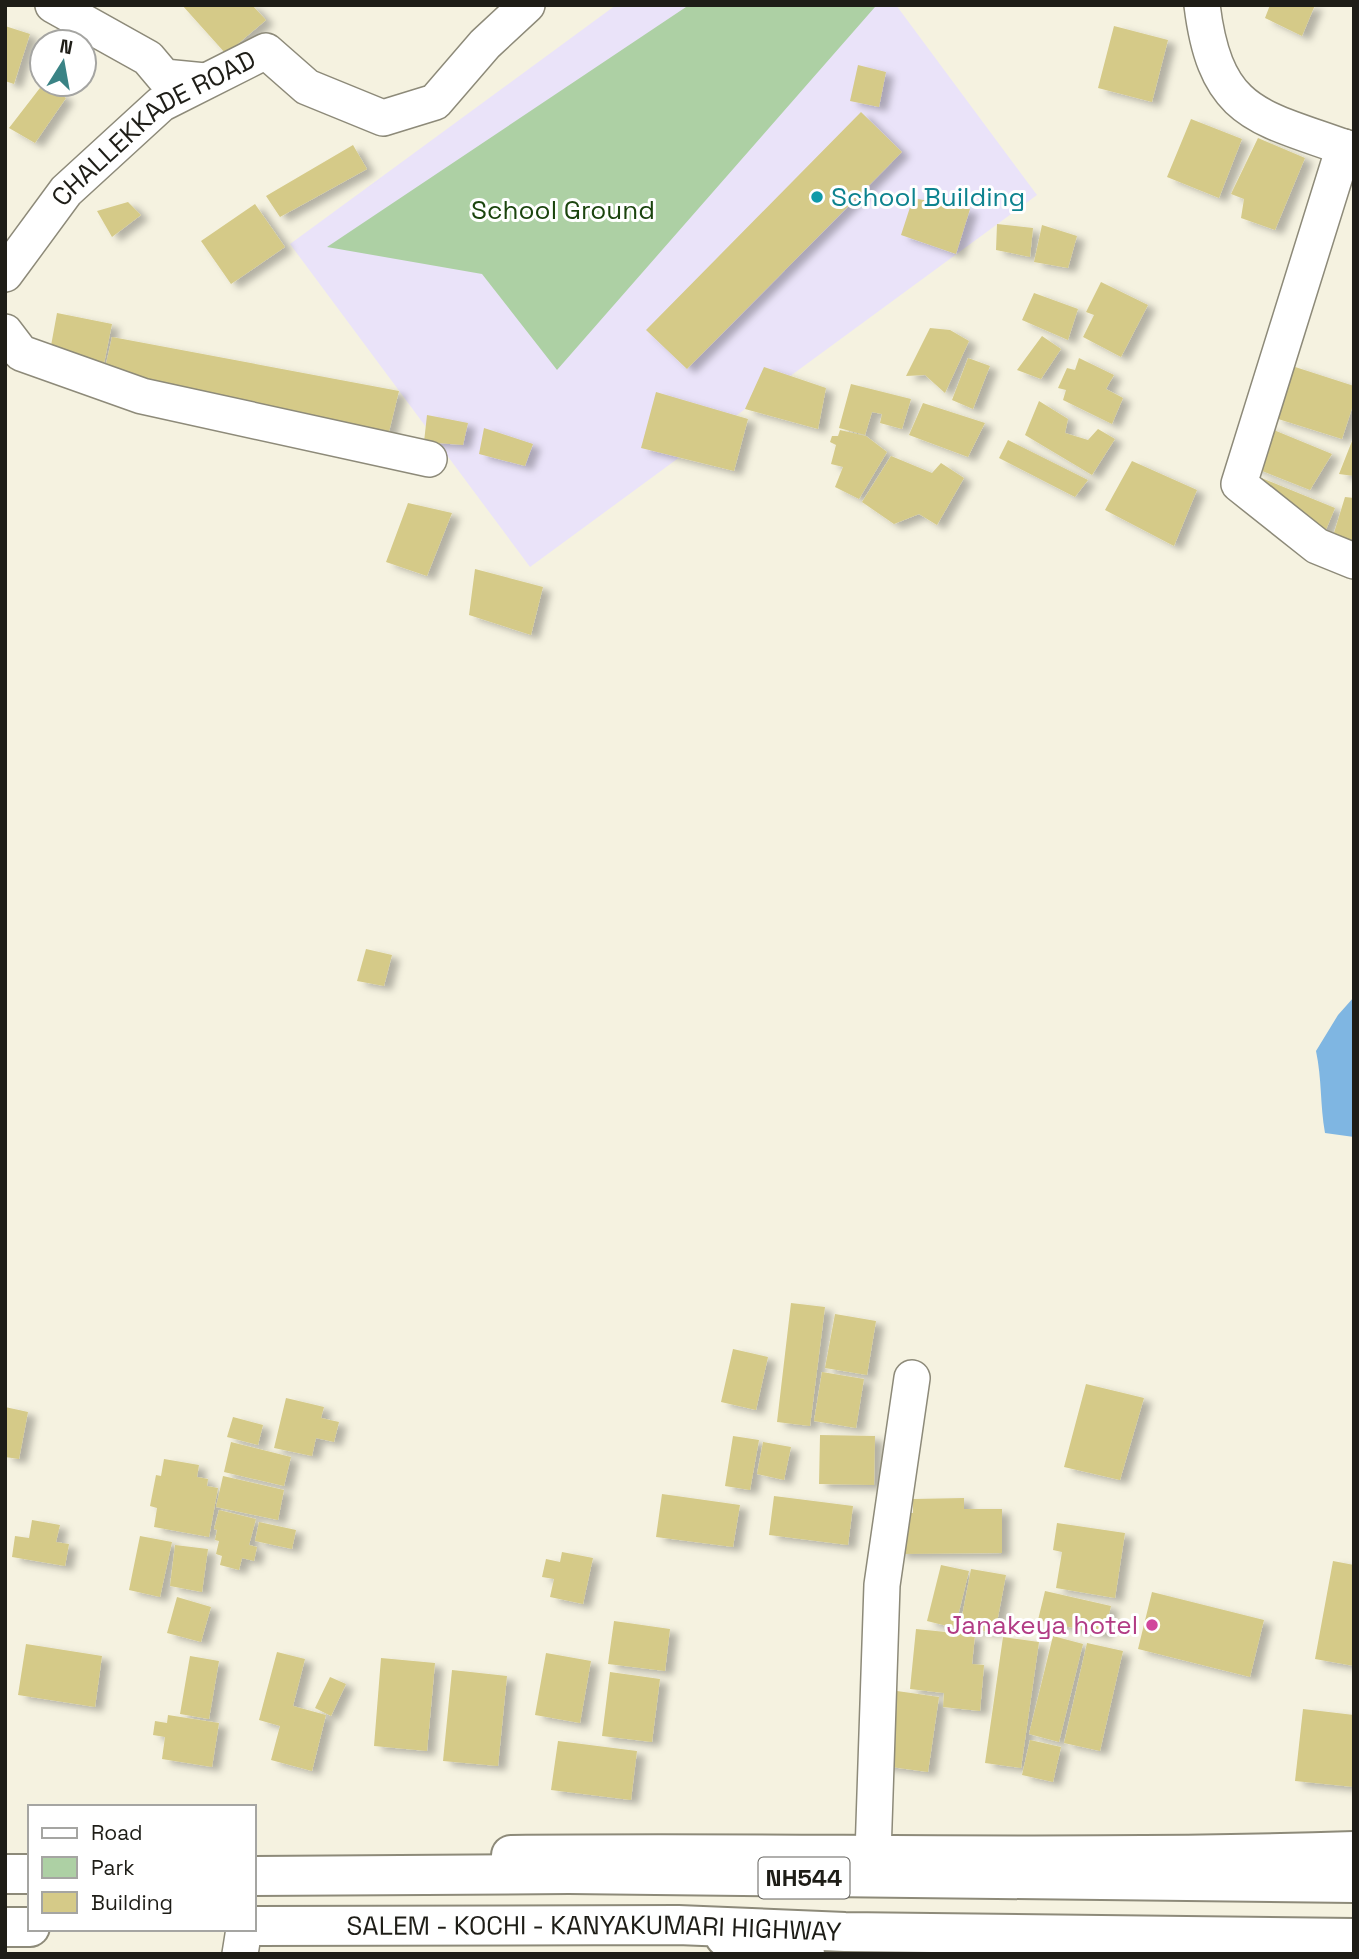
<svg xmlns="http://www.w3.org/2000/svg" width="1359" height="1959" viewBox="0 0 1359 1959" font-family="'Space Grotesk',sans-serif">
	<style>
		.education { fill: #eae3f9 }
		.green { fill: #add0a4 }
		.water { fill: #7fb6e2 }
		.building { fill: #d5ca88; filter: url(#shadow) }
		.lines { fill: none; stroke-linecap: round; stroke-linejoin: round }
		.minor-casing { stroke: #8d8a79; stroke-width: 38 }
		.tertiary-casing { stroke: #8d8a79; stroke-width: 42 }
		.trunk-casing { stroke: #8d8a79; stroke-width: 42 }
		.minor { stroke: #fff; stroke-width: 35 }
		.tertiary { stroke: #fff; stroke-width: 38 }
		.trunk { stroke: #fff; stroke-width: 38 }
		.culture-dot { fill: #0f9aa8; stroke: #fff; stroke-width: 2.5 }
		.hotel-dot { fill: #d1479c; stroke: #fff; stroke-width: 2.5 }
		.labels { text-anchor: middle; stroke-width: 6; stroke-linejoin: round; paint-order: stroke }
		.shield { fill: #fff; stroke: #62615d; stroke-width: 2 }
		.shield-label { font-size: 24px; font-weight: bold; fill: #1e1d17 }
		.street-label { font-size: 26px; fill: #1e1d17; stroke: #fff }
		.culture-label { font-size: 26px; fill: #0d838f; stroke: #fff; text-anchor: start }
		.park-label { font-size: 26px; fill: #1b440e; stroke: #fff }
		.hotel-label { font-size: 26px; fill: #b23c85; stroke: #fff; text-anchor: end }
	</style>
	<defs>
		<filter id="shadow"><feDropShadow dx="8" dy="4.5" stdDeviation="3.5" flood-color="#0004"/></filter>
	</defs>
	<rect width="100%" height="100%" fill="#f5f2e0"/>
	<path class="education" d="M616 5H896L1037 195 530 567 290 244Z"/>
	<path class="green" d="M689 5 875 7 557 370 482 274 327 247Z"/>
	<path class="water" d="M1354 997V1137L1325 1133C1320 1105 1322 1079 1316 1051L1338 1015Z"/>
	<path class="building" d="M182 5H252L266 20 226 54Z
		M1270 5H1315L1302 36 1265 18Z
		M5 26 30 34 14 84 5 81Z
		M1114 26 1168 40 1152 102 1098 88Z
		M858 65 886 72 879 107 850 101Z
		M43 84 66 98 35 143 9 128Z
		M861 112 902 152 687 369 646 330Z
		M1191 119 1242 139 1219 198 1167 177Z
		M1258 138 1305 158 1275 230 1241 218 1244 199 1231 194Z
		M353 145 367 169 280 217 266 196Z
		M913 198 970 209 956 254 901 235Z
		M128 202 141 215 112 237 97 211Z
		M255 204 285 247 231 284 201 241Z
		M997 224 1033 228 1030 257 996 250Z
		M1042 225 1077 236 1068 268 1034 262Z
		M1101 282 1148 305 1121 357 1083 337 1094 315 1086 312Z
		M1034 293 1078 309 1068 340 1022 320Z
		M57 313 112 324 100 383 46 373Z
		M930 328 950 330 969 341 945 393 925 375 906 376Z
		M1042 336 1061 349 1041 379 1017 370Z
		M112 337 399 391 387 440 102 382Z
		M968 358 990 366 973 409 952 400Z
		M1079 358 1114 375 1106 389 1123 398 1112 424 1063 400 1066 390 1058 388 1067 368 1075 370Z
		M1292 366 1354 386V402L1342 439 1275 418Z
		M764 367 826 388 818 429 745 409Z
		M851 384 911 399 902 429 880 423 882 414 872 412 865 435 839 428Z
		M656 392 748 419 734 471 641 448Z
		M1039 401 1068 419 1065 433 1088 440 1098 429 1115 439 1092 475 1025 435Z
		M923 403 985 423 968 457 909 435Z
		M427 415 468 423 463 445 424 442Z
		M1264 426 1332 454 1310 490 1247 465Z
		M484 428 533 444 525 466 479 454Z
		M840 430 866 436 887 452 859 499 835 487 843 467 831 464 836 445 830 442 832 436H838Z
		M1354 436V476L1339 474Z
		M1008 440 1088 480 1075 497 999 458Z
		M891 456 932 473 941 463 964 478 937 525 919 514 894 524 862 502Z
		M1132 461 1197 490 1174 546 1105 510Z
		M1259 477 1335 508 1323 537 1247 504Z
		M1345 497 1354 498V553L1330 546Z
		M408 503 452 513 427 576 386 562Z
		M475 569 543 587 531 635 469 615Z
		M366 949 392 955 384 986 357 981Z
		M791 1303 825 1307 810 1426 777 1422Z
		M835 1314 876 1321 867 1375 825 1368Z
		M733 1349 768 1357 756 1410 721 1402Z
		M822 1372 864 1379 856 1428 814 1421Z
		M1086 1384 1144 1398 1120 1480 1064 1467Z
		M286 1398 324 1407 321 1418 339 1422 334 1442 316 1438 312 1456 274 1448Z
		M5 1407 28 1412 19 1459 5 1457Z
		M233 1417 263 1425 258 1445 227 1437Z
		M820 1435 875 1436 874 1485 819 1484Z
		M733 1436 759 1440 750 1490 725 1486Z
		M231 1442 291 1457 284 1486 224 1472Z
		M763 1442 791 1447 784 1480 757 1474Z
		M164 1459 199 1465 197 1477 208 1479 207 1486 218 1488 209 1537 154 1527 157 1508 150 1506 156 1475 161 1476Z
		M223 1476 284 1490 278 1520 216 1507Z
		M662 1494 740 1505 733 1547 656 1537Z
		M774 1496 853 1506 848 1545 769 1535Z
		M964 1498V1509H1002V1553L898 1554V1513H913V1499Z
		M219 1510 256 1519 249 1545 257 1547 254 1561 242 1558 239 1570 220 1565 222 1556 216 1554 219 1541 215 1540 217 1530 214 1529Z
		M32 1520 60 1525 56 1542 69 1544 65 1566 12 1557 15 1536 29 1538Z
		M259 1522 296 1530 292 1549 255 1541Z
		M1057 1523 1125 1533 1115 1598 1056 1588 1062 1552 1053 1550Z
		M140 1536 172 1542 160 1597 129 1590Z
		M175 1545 208 1549 202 1592 170 1586Z
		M562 1552 593 1558 583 1604 550 1597 554 1579 542 1577 546 1559 560 1562Z
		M1333 1561 1354 1565V1666L1315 1659Z
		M941 1565 969 1571 955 1628 927 1621Z
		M971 1569 1006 1575 995 1633 960 1627Z
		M1045 1591 1111 1606 1104 1635 1038 1620Z
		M1152 1592 1264 1620 1250 1677 1138 1649Z
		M177 1597 211 1607 201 1642 167 1633Z
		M614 1621 670 1629 665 1671 608 1664Z
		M916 1629 975 1635 972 1664 984 1665 980 1711 943 1707 944 1693 910 1689Z
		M1053 1636 1083 1644 1059 1742 1029 1734Z
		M1003 1637 1039 1642 1021 1768 985 1763Z
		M1087 1643 1123 1651 1100 1751 1064 1743Z
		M26 1644 102 1656 95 1707 18 1695Z
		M277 1652 305 1659 293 1706 326 1715 312 1771 271 1760 280 1726 259 1720Z
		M546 1653 591 1661 580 1723 535 1715Z
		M190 1656 219 1661 209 1719 180 1714Z
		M381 1658 435 1663 427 1751 374 1746Z
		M452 1670 507 1676 498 1766 443 1761Z
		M610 1672 660 1679 652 1742 602 1736Z
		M330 1677 346 1684 331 1716 315 1708Z
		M897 1691 939 1697 928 1772 869 1764 891 1735Z
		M1303 1709 1354 1715V1787L1295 1781Z
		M168 1715 219 1723 212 1767 162 1759 165 1737 153 1735 155 1721 167 1723Z
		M1030 1740 1061 1747 1053 1782 1022 1775Z
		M558 1741 637 1751 631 1800 551 1790Z"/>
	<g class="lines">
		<g class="minor-casing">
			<g id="minor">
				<path d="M53 5 148 58 164 77 205 81"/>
				<path d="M1202 5C1216 118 1260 116 1354 151"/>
				<path d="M1344 147 1239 484 1317 546 1354 561"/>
				<path id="s1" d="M5 274 66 191 161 104 266 51 307 87 383 118 435 102 485 44 527 5"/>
				<path d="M5 332 21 353 142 396 429 459"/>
				<path d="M873 1854 882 1585 912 1378"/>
				<path d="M240 1954 244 1929"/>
			</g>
		</g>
		<g class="tertiary-casing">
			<path id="tertiary" d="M511 1855C792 1852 1073 1860 1354 1851
				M725 1937 805 1954"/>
		</g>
		<g class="trunk-casing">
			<g id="trunk">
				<path d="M5 1874H30"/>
				<path d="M254 1876 569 1874 1354 1883"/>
				<path id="s2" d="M254 1926 678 1925 845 1932 1354 1938"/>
				<path d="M5 1927H30"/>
			</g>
		</g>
		<use href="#minor" class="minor"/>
		<use href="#tertiary" class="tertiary"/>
		<use href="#trunk" class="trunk"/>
	</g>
	<circle class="culture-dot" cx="817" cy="197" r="7"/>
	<circle class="hotel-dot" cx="1152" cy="1625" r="7"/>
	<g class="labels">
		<rect class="shield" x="758.5" y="1857.5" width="91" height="41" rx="5"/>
		<g class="shield-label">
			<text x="804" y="1886">NH544</text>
		</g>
		<g class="street-label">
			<text dy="9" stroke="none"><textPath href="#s1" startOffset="212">CHALLEKKADE ROAD</textPath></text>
			<text dy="9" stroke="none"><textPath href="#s2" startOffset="340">SALEM - KOCHI - KANYAKUMARI HIGHWAY</textPath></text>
		</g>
		<g class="culture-label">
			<text x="831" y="206">School Building</text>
		</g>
		<g class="park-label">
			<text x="563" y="219">School Ground</text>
		</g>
		<g class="hotel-label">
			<text x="1138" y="1634">Janakeya hotel</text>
		</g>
	</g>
	<rect width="1359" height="1959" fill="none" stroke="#1e1d17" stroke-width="14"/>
	<rect x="28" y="1805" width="228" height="126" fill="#ffffff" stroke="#a5a5a2" stroke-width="2"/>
	<rect x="42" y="1828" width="35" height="10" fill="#ffffff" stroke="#a5a5a2" stroke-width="2"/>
	<text x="91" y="1840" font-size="21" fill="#1e1d17">Road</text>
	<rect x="42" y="1857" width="35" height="21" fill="#add0a4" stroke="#a5a5a2" stroke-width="2"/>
	<text x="91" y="1875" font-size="21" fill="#1e1d17">Park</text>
	<rect x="42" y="1892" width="35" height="21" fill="#d5ca88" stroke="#a5a5a2" stroke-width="2"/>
	<text x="91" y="1910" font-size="21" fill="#1e1d17">Building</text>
	<g transform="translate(63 63) rotate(11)"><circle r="33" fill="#ffffff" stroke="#a5a5a2" stroke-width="2"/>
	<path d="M0-5L12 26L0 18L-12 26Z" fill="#3a8385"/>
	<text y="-10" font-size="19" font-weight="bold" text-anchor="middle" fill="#1e1d17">N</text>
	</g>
</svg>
